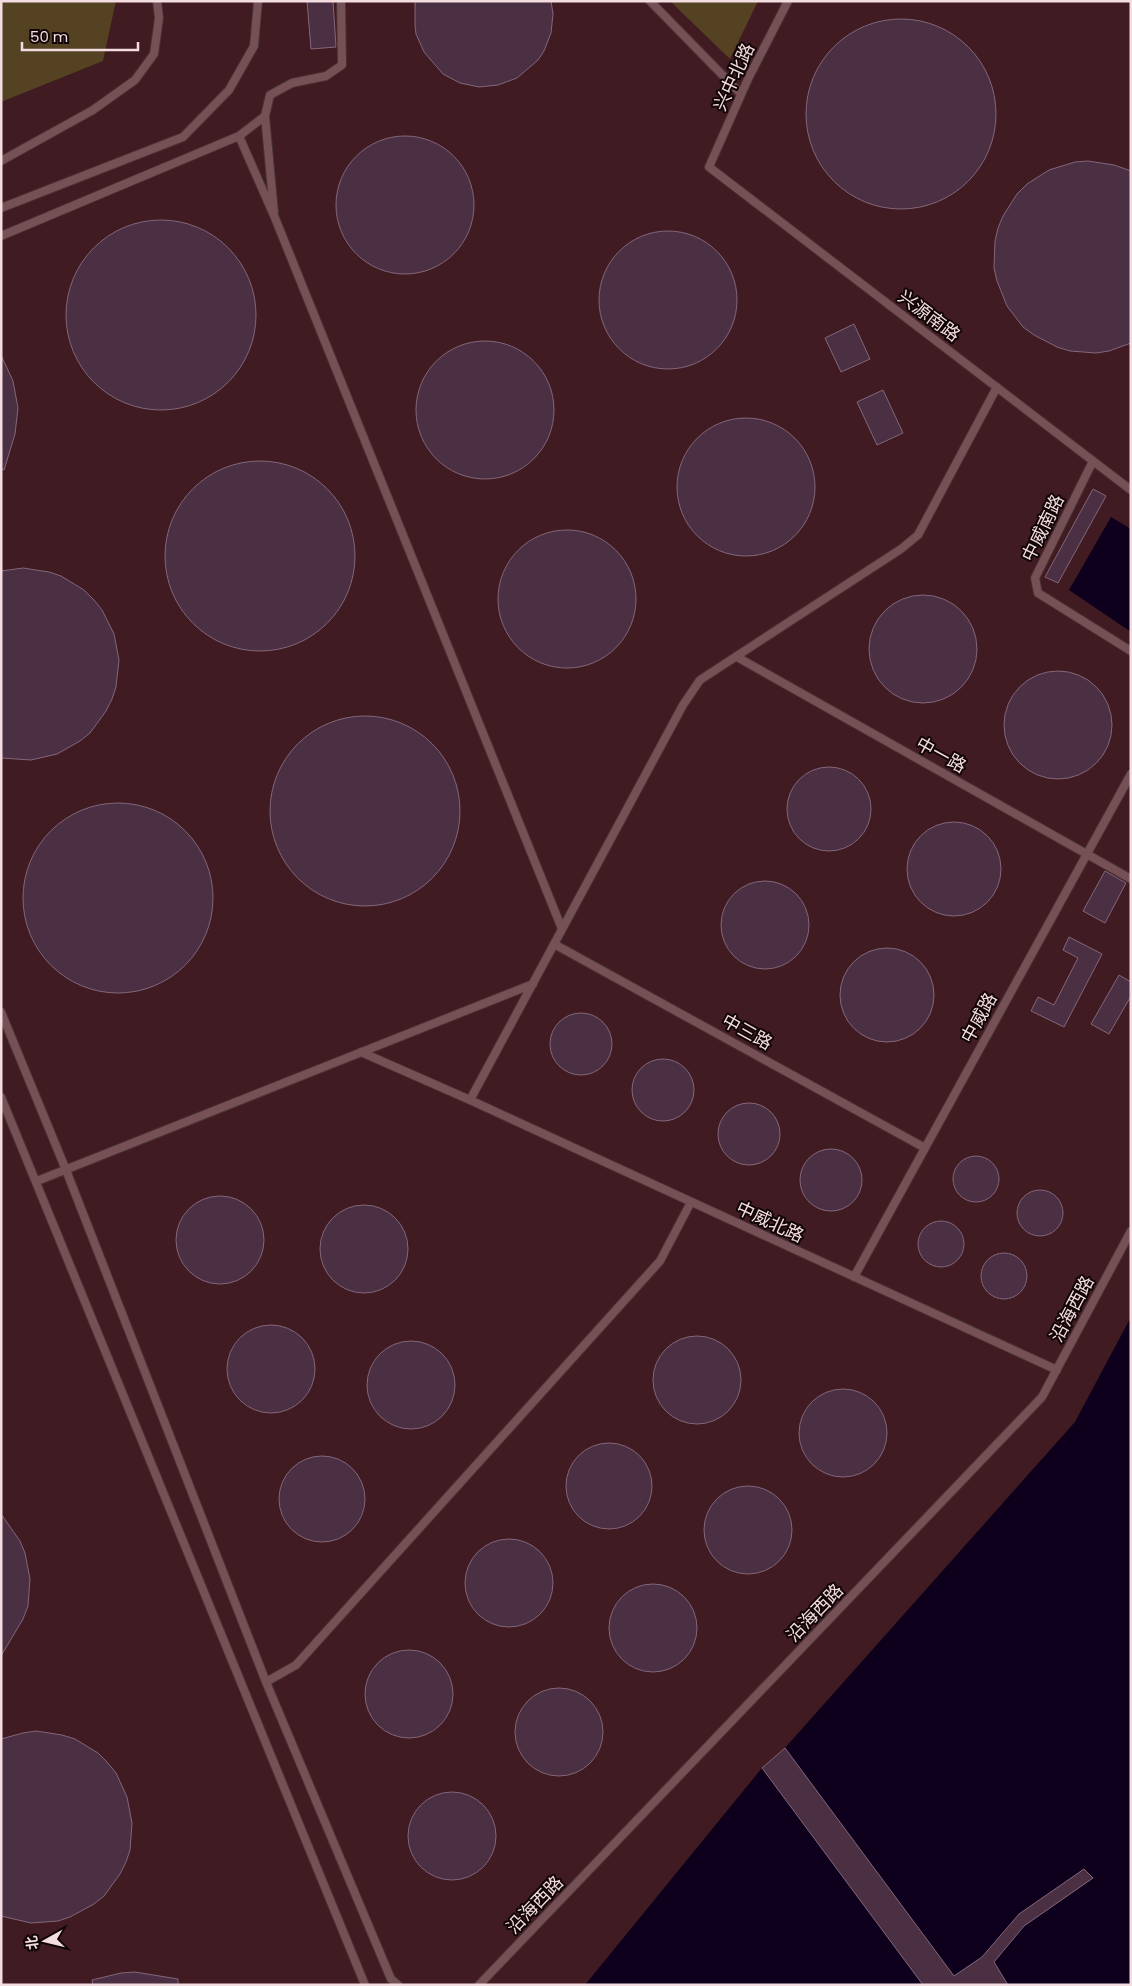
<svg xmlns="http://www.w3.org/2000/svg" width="1132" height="1986" viewBox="0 0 1132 1986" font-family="Poppins,'Noto Sans SC',sans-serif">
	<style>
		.built { fill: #411b22 }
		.green { fill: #554223 }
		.water { fill: #0e001d }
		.building { fill: #4b3043; stroke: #83667a }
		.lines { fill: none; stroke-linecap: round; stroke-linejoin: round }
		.service-casing { stroke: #483135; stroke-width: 10 }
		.service { stroke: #755156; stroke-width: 8 }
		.labels { text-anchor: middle; stroke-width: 4; stroke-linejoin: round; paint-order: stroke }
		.street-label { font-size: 18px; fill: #f3dde0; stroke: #110506 }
	</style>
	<rect width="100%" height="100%" fill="#321419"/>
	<path class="built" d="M116 1H1131V1317L1075 1422 785 1748 762 1768 585 1985H1V102L103 61Z"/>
	<path class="green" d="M1 1H116L103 61 1 102Z
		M670 1H758L730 59Z"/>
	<path class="water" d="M1111 517 1131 529V632L1069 590Z
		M1131 1317V1985H585L762 1768 785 1748 1075 1422Z"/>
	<path class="building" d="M307 1H333L336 47 311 49Z
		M415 1H551L553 14 551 33 544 51 538 60 517 78 498 85 479 87 470 85 460 83 443 74 424 52 416 34 415 25Z
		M806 114a95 95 0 1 1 190 0a95 95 0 1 1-190 0Z
		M336 205a69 69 0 1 1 138 0a69 69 0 1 1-138 0Z
		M1088 161 1114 165 1131 171V343L1109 351 1096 353 1070 351 1057 347 1034 335 1023 327 1007 306 997 281 994 268 995 241 998 228 1003 216 1017 194 1027 184 1049 170 1075 162Z
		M66 315a95 95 0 1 1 190 0a95 95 0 1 1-190 0Z
		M599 300a69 69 0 1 1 138 0a69 69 0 1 1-138 0Z
		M854 324 870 359 841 372 825 338Z
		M416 410a69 69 0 1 1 138 0a69 69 0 1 1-138 0Z
		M1 355 13 381 18 408 15 434 4 470 1 469Z
		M883 390 903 433 877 445 857 402Z
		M677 487a69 69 0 1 1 138 0a69 69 0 1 1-138 0Z
		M165 556a95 95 0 1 1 190 0a95 95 0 1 1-190 0Z
		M1093 489 1106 496 1058 583 1045 577Z
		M498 599a69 69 0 1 1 138 0a69 69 0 1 1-138 0Z
		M23 568 49 572 61 576 84 590 94 600 102 610 114 634 119 660 116 687 112 699 106 711 90 733 80 741 57 754 31 760 1 758V571Z
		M869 649a54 54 0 1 1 108 0a54 54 0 1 1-108 0Z
		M1004 725a54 54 0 1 1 108 0a54 54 0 1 1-108 0Z
		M270 811a95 95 0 1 1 190 0a95 95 0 1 1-190 0Z
		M787 809a42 42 0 1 1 84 0a42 42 0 1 1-84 0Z
		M23 898a95 95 0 1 1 190 0a95 95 0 1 1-190 0Z
		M907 869a47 47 0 1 1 94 0a47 47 0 1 1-94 0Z
		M1105 871 1126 883 1105 923 1083 911Z
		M721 925a44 44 0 1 1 88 0a44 44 0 1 1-88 0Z
		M1069 937 1102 954 1064 1027 1031 1011 1038 997 1054 1005 1078 958 1063 950Z
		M840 995a47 47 0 1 1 94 0a47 47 0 1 1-94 0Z
		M1119 975 1131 982V996L1109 1034 1091 1024Z
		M550 1044a31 31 0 1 1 62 0a31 31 0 1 1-62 0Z
		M632 1090a31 31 0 1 1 62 0a31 31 0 1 1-62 0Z
		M718 1134a31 31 0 1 1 62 0a31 31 0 1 1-62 0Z
		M800 1180a31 31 0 1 1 62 0a31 31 0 1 1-62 0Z
		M953 1179a23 23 0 1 1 46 0a23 23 0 1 1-46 0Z
		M1017 1213a23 23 0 1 1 46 0a23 23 0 1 1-46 0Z
		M176 1240a44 44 0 1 1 88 0a44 44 0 1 1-88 0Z
		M320 1249a44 44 0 1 1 88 0a44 44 0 1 1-88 0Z
		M918 1244a23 23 0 1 1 46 0a23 23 0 1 1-46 0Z
		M981 1276a23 23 0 1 1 46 0a23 23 0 1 1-46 0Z
		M227 1369a44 44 0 1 1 88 0a44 44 0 1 1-88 0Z
		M653 1380a44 44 0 1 1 88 0a44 44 0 1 1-88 0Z
		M367 1385a44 44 0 1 1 88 0a44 44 0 1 1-88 0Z
		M799 1433a44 44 0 1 1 88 0a44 44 0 1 1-88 0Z
		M566 1486a43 43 0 1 1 86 0a43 43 0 1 1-86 0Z
		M279 1499a43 43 0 1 1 86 0a43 43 0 1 1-86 0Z
		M704 1530a44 44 0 1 1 88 0a44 44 0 1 1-88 0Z
		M1 1514 20 1541 25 1553 30 1579 28 1606 23 1619 1 1656Z
		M465 1583a44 44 0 1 1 88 0a44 44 0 1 1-88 0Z
		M609 1628a44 44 0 1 1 88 0a44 44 0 1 1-88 0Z
		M365 1694a44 44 0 1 1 88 0a44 44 0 1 1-88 0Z
		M515 1732a44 44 0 1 1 88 0a44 44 0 1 1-88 0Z
		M36 1731 62 1735 75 1739 98 1753 107 1762 116 1773 127 1797 132 1823 130 1850 126 1862 120 1874 104 1896 94 1904 70 1917 58 1921 31 1923 1 1916V1739L23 1733Z
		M785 1748 954 1976 982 1957 1019 1914 1084 1869 1093 1878 1024 1926 994 1962 1008 1985H923L762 1768Z
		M408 1836a44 44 0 1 1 88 0a44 44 0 1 1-88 0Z
		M135 1972 178 1979V1985H93L92 1980 121 1973Z"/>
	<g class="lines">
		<g class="service-casing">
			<path id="service" d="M650 1 741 94
				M788 1 748 79 709 167 1131 490
				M239 136 265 116
				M1 161 93 110 135 80 154 54 159 18 157 1
				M1 208 183 137 229 90 254 46 258 1
				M274 212 265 116 270 95 292 83 326 76 342 65 341 1
				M1 236 239 136 275 218 562 929
				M1093 461 1035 578 1038 593 1131 651
				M737 657 1131 879
				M554 944 925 1148
				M1 1012 66 1170 266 1682
				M361 1052 470 1100 1057 1370
				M1 1097 365 1985
				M470 1100 683 705 700 680 901 549 918 535 997 387
				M37 1181 533 984
				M854 1277 1131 774
				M398 1985 391 1979 266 1682 296 1665 660 1261 691 1202
				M479 1985 1042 1397 1131 1231"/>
		</g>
		<use href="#service" class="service"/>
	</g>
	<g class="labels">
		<g class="street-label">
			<text transform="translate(734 77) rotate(-65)" y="6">兴中北路</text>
			<text transform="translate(929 316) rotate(37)" y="6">兴源南路</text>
			<text transform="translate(1043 528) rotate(-64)" y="6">中威南路</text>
			<text transform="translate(941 755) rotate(29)" y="6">中一路</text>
			<text transform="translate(979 1018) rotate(-61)" y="6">中威路</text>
			<text transform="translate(747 1032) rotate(29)" y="6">中三路</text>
			<text transform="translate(770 1222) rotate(25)" y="6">中威北路</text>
			<text transform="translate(1072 1309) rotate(-62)" y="6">沿海西路</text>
			<text transform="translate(815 1613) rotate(-46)" y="6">沿海西路</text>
			<text transform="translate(535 1905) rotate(-46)" y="6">沿海西路</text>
		</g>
	</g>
	<rect width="1132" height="1986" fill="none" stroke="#f3dde0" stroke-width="5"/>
	<g transform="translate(45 1941) rotate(262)" stroke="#110506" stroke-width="4" paint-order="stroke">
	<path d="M0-4L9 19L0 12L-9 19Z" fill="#f3dde0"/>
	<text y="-8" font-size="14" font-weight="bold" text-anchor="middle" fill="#f3dde0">北</text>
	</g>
	<path d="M22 42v8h116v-8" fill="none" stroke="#f3dde0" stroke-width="2.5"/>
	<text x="30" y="42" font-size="15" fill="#f3dde0" stroke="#110506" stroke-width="4" paint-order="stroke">50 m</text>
</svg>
